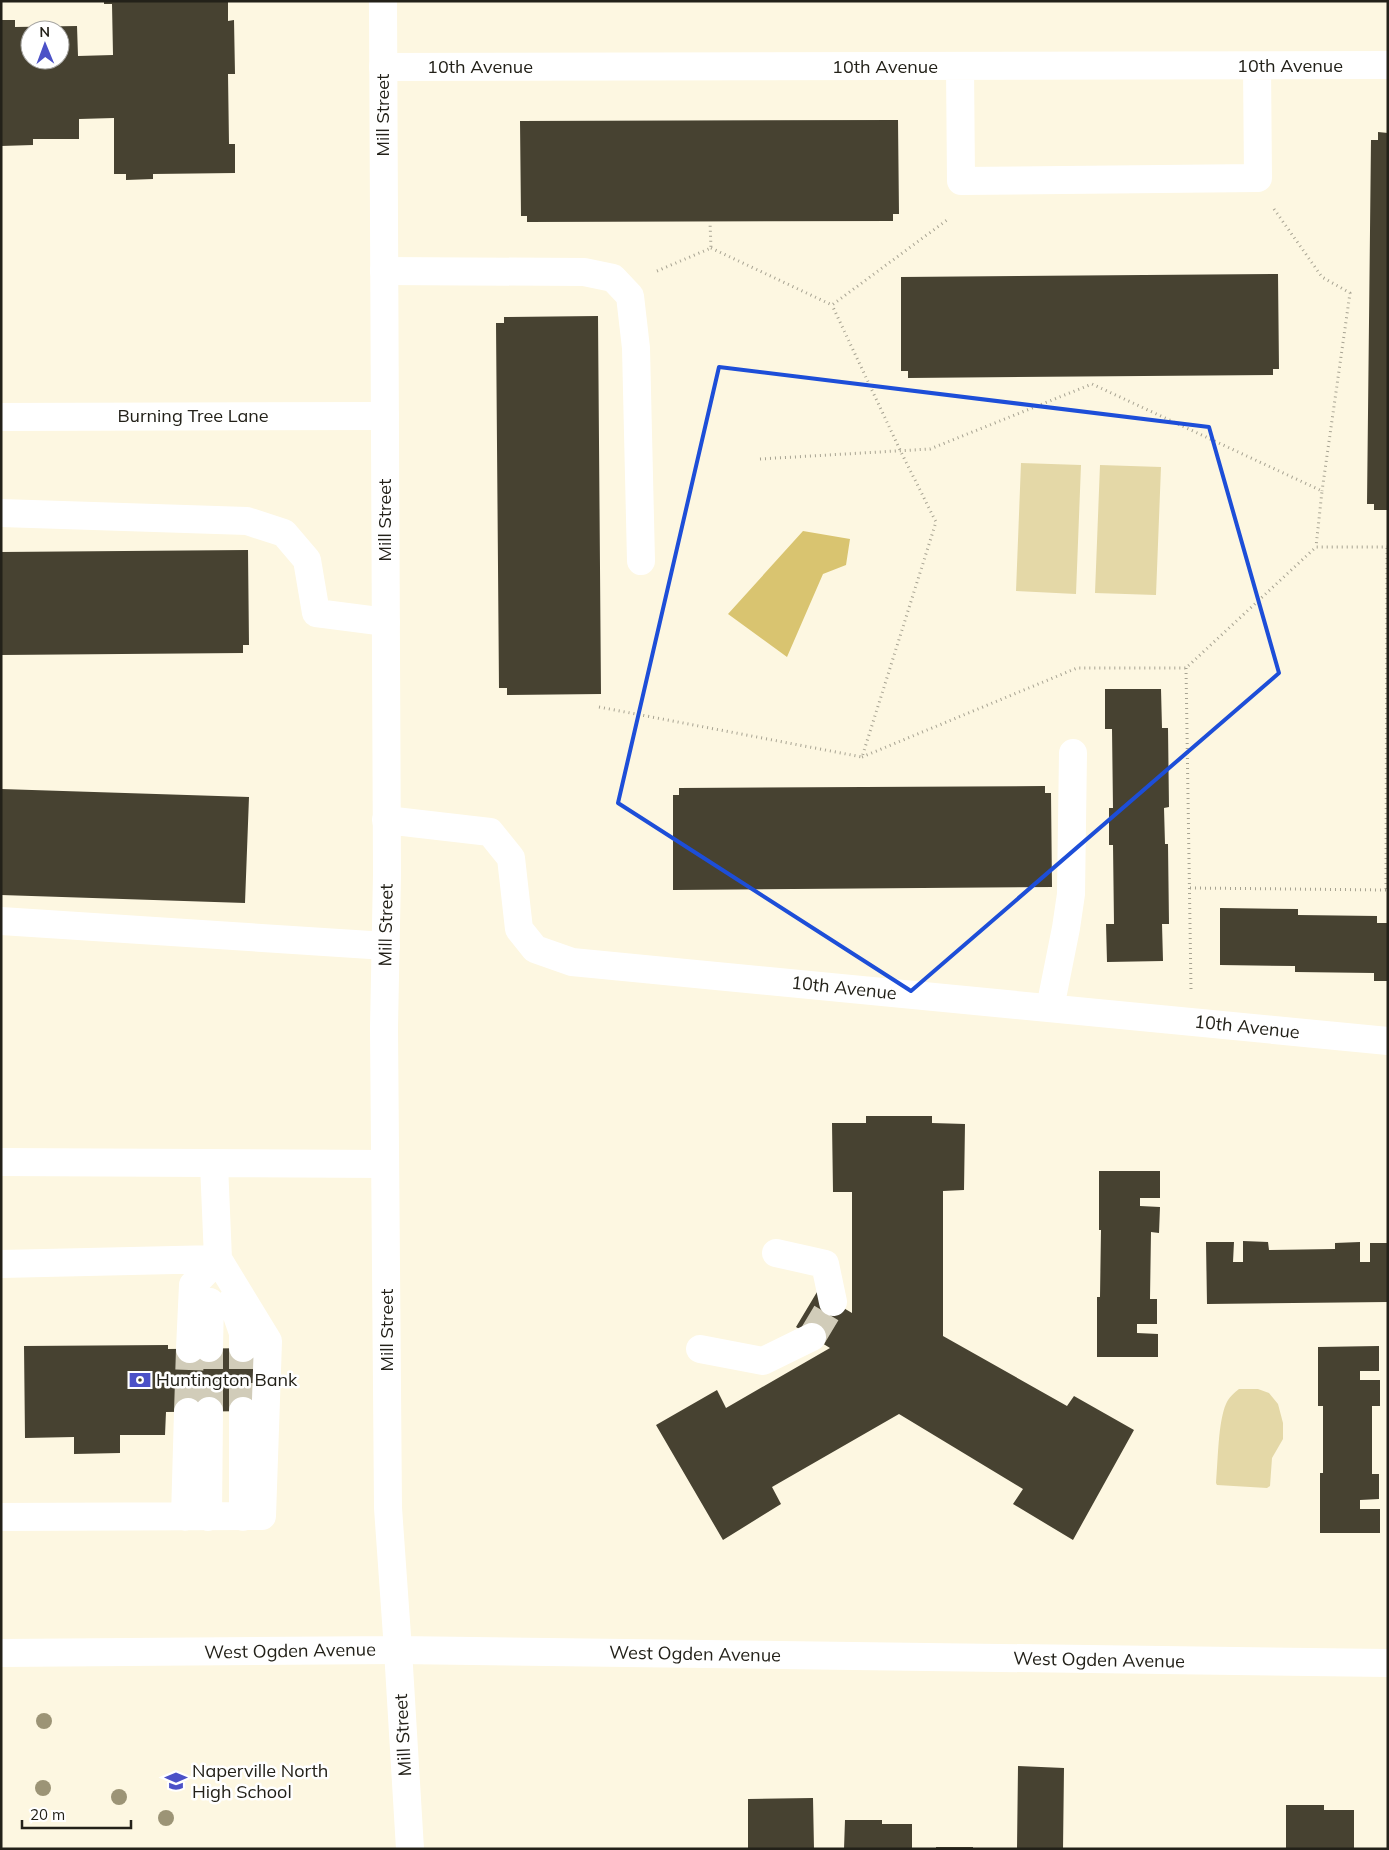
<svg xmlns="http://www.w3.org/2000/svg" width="1389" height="1850" viewBox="0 0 1389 1850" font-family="Mulish,sans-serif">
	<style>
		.green { fill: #e4d8a7 }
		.water { fill: #d9c470 }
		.building { fill: #474231; fill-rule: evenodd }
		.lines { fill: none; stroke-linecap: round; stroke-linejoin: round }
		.minor-tunnel { stroke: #d1ccb9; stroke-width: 28; stroke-dasharray: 28 14; stroke-linecap: butt }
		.path { stroke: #a7a392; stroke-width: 3; stroke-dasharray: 1 4; stroke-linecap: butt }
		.minor { stroke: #fff; stroke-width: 28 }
		.major { stroke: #fff; stroke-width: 28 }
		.tree { fill: #9c9476 }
		.marked { fill: none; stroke: #1d4ed8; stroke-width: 4; stroke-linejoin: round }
		.labels { text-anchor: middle; stroke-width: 5; stroke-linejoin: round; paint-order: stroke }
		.street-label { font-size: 18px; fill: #232119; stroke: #fff }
		.poi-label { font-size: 18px; fill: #232119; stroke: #fff; text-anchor: start }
	</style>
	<rect width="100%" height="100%" fill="#fdf7e1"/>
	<path class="green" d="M1021 463 1081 465 1076 594 1016 591Z
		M1100 465 1161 467 1156 595 1095 593Z
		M1239 1389H1258L1269 1393 1278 1404 1283 1423V1439L1272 1458 1270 1486 1267 1488 1217 1485 1216 1483C1218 1462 1218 1422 1226 1404 1229 1397 1234 1393 1239 1389Z"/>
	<path class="water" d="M803 531 850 539 846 565 823 574 787 657 728 614Z"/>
	<path class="building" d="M104 1H228V21L234 20 235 74H228L229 144H235V173L153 174V179L126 180V174H114V118L79 119V139H33V145L1 146V20H15V27L77 26 78 56 113 55 112 4H104ZM30 30H60V60H30Z
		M898 120 899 214H893V221L527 222V216H521L520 121Z
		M1378 132 1388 133V510H1374V504H1367L1371 140H1378Z
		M1278 274 1279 369H1273V375L908 378V371H901V277Z
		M598 316 601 694 507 695V688H499L496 323H504V317Z
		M248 550 249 645H243V653L1 655V552Z
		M1105 689H1161L1162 728H1168L1169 807 1164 808 1165 844H1168L1169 924H1162L1163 961 1107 962 1106 924H1114L1113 845H1109V808H1113L1112 729H1105Z
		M1045 786V793H1051L1052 887 673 890V795H679V788Z
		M1 789 249 797 245 903 1 895Z
		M1220 908 1298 909V915L1377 916V923H1388V981H1374V973L1295 972V966L1220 965Z
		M866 1116H932V1123L965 1124 964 1190 943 1191V1336L1067 1406 1074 1396 1134 1430 1073 1540 1013 1504 1023 1489 899 1414 772 1487 781 1504 723 1540 656 1425 717 1390 726 1408 830 1348 796 1327 817 1292 852 1313V1192H833L832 1123H866Z
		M1099 1171H1160V1198H1140V1206L1160 1207 1159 1233 1151 1232 1150 1299H1157V1324H1137V1333L1158 1334V1357H1097V1297H1100L1101 1230H1099Z
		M1243 1241 1268 1242 1269 1250 1335 1249V1243L1360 1242V1262H1370V1243H1388V1302L1207 1304 1206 1242H1234L1233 1262H1243Z
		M168 1345V1349L256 1348 257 1411 166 1412 165 1435H120V1453L74 1454V1437L25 1438 24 1346Z
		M1379 1346V1371H1360V1380H1380V1406H1372V1474H1379V1499L1360 1500V1509H1380V1533H1320V1473H1323V1406H1318V1347Z
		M1018 1766 1064 1768 1063 1849H1017Z
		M813 1798 814 1849H748V1799Z
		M1286 1805H1324V1810H1354V1849H1286Z
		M845 1820H882V1824H912V1849H844Z
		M936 1847H973V1849H936Z"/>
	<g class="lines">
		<path class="minor-tunnel" d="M812 1337 833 1302
			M209 1411V1348
			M243 1411V1348
			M188 1412 190 1349"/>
		<path class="path" d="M1274 209 1322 277 1350 293 1322 491
			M711 248 832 305 947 220
			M657 271 711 248 710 222
			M760 459 930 449 1092 384 1322 491 1316 547
			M1186 668 1191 989
			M599 707 862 757 936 522 901 452 832 305
			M862 757 1077 668H1186L1316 547H1388
			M1190 888 1387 890
			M1386 889 1387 547"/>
		<path class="minor" d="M960 66 961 181 1258 178 1257 66
			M383 67 1388 65
			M384 271 584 272 613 278 630 296 636 348 641 561
			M1 417 385 416
			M1 513 247 521 284 533 307 560 316 613 386 622
			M386 820 490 832 511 858 519 929 535 949 572 962 1388 1041
			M1 921 386 946
			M1050 1008 1066 928 1071 894 1073 753
			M1 1162 385 1164
			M776 1253 825 1264 833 1302
			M1 1264 218 1259 214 1164
			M232 1301 243 1333V1348
			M209 1348 210 1302
			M190 1349 193 1285 218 1259
			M700 1349 763 1361 812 1337
			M243 1411V1517
			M1 1517 262 1516 268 1341 218 1259
			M185 1517 188 1412
			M208 1517 209 1411
			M398 1650 410 1849"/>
		<path class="major" d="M383 1 387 874 384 1028 388 1508 398 1650
			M1 1653 398 1650 1388 1663"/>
	</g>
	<g class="tree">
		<circle cx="44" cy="1721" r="8"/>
		<circle cx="43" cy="1788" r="8"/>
		<circle cx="119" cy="1797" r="8"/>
		<circle cx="166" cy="1818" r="8"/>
	</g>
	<path class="marked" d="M719 367 1209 427 1279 673 911 991 618 803Z"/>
	<defs>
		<g id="bank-bare" transform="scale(1.725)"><path d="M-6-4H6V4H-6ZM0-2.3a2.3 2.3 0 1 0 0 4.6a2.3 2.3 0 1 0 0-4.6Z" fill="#4b51c7" stroke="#fff" stroke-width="2.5" paint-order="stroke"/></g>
		<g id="school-bare" transform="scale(1.725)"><path d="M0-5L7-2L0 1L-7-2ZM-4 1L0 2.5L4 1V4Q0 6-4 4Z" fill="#4b51c7" stroke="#fff" stroke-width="2.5" paint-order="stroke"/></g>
	</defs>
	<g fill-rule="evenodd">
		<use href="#bank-bare" x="140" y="1380"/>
		<use href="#school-bare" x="176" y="1781"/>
	</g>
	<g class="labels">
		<g class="street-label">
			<text x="1290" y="72">10th Avenue</text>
			<text x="480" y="73">10th Avenue</text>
			<text x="885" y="73">10th Avenue</text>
			<text transform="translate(383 115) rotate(-90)" y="6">Mill Street</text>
			<text x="193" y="422">Burning Tree Lane</text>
			<text transform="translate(385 520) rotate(-90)" y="6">Mill Street</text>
			<text transform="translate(386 925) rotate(-89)" y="6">Mill Street</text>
			<text transform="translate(844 988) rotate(6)" y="6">10th Avenue</text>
			<text transform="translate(1247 1027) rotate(6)" y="6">10th Avenue</text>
			<text transform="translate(387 1330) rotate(-90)" y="6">Mill Street</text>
			<text transform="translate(290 1651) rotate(-1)" y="6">West Ogden Avenue</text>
			<text transform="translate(695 1654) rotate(1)" y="6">West Ogden Avenue</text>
			<text transform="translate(1099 1660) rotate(1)" y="6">West Ogden Avenue</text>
			<text transform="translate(403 1735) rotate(-93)" y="6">Mill Street</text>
		</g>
		<g class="poi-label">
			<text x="156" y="1386">Huntington Bank</text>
			<text x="192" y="1777">Naperville North<tspan x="192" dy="21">High School</tspan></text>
		</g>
	</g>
	<rect width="1389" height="1850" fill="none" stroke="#232119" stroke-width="5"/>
	<g transform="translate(45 45) rotate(359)"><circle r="24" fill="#ffffff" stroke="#a7a6a3"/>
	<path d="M0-4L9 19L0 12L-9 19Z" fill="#4b51c7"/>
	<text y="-8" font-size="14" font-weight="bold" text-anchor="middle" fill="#232119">N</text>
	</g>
	<path d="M22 1820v8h109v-8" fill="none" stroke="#232119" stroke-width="2.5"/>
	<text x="30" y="1820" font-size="15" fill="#232119" stroke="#ffffff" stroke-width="4" paint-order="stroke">20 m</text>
</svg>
